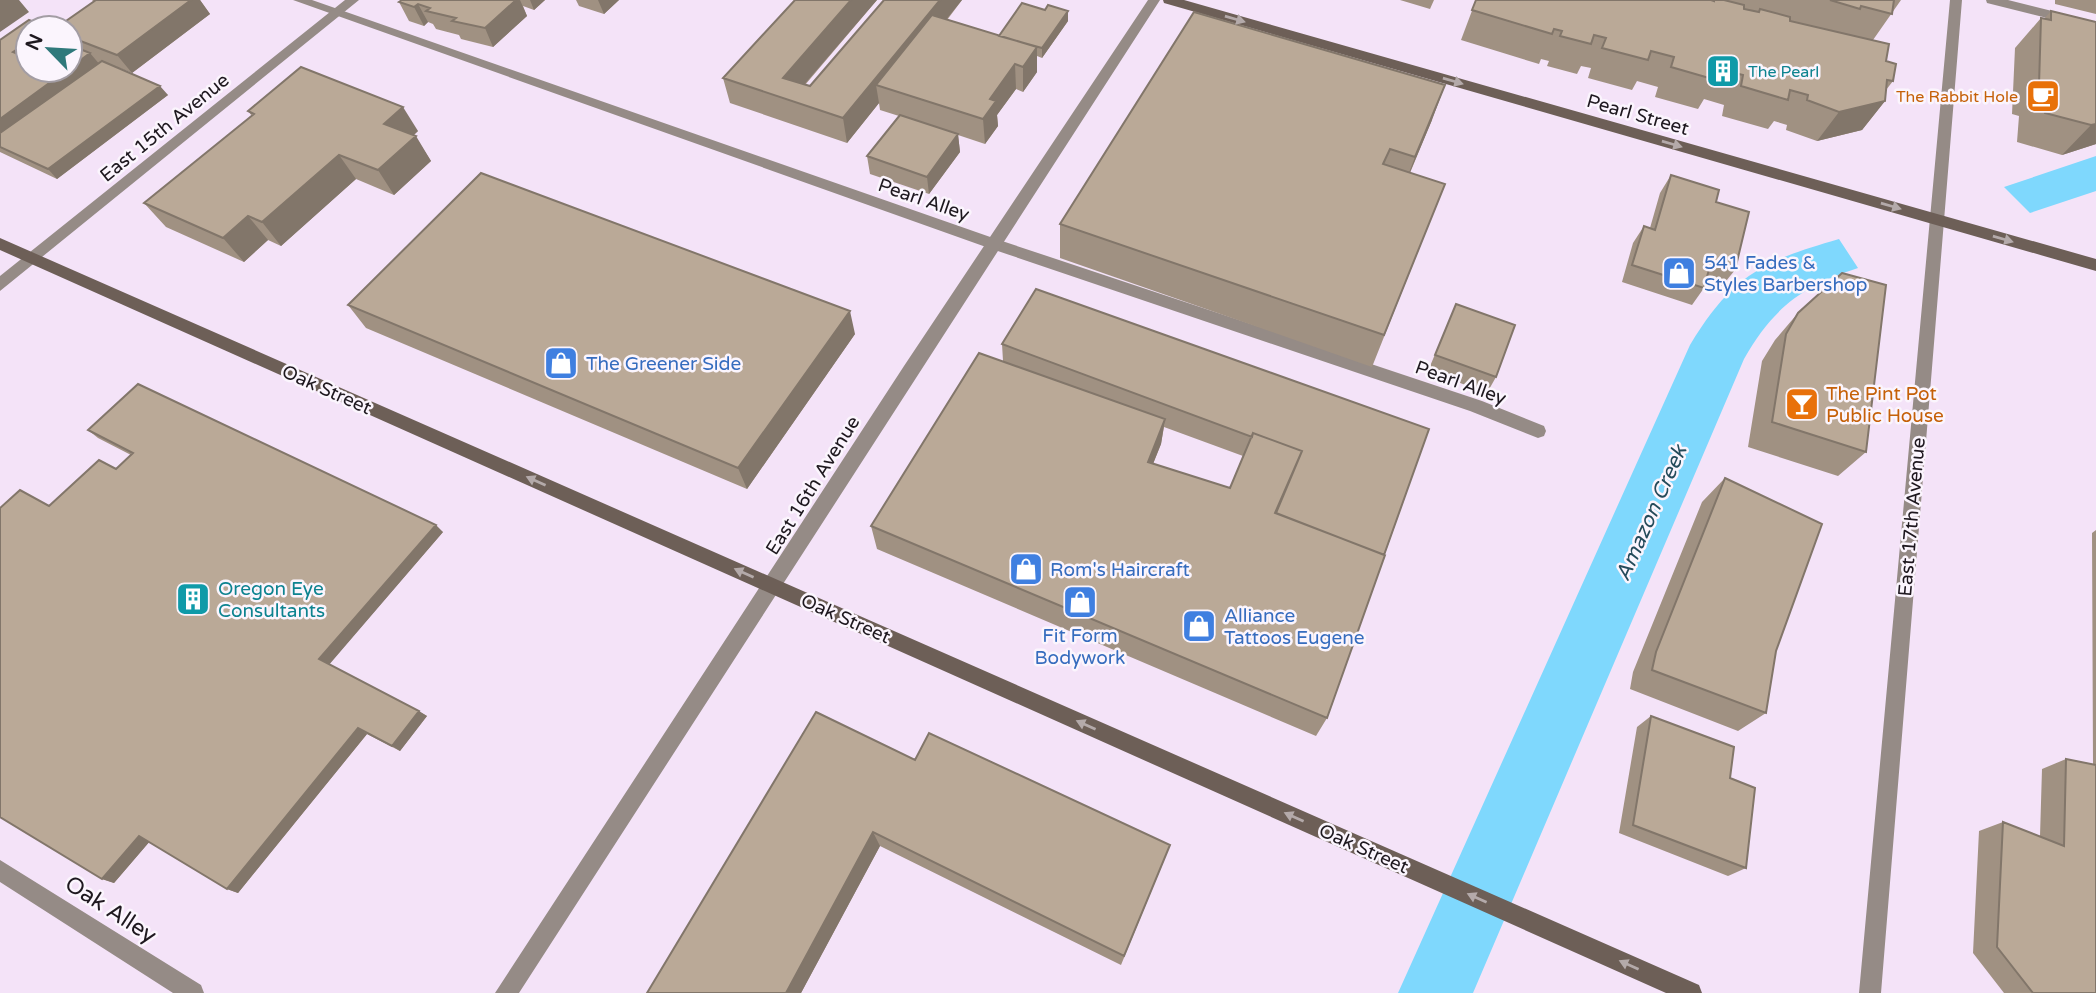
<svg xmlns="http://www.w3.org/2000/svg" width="2096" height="993" viewBox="0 0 2096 993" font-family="'Varela Round',sans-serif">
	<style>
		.water { fill: #7fd8fd }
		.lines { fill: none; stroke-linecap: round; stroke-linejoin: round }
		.service { fill: #958b86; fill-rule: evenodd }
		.minor { fill: #958b86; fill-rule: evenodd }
		.secondary { fill: #6d5f57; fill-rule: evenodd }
		.wall { fill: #a09182; fill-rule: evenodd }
		.shaded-wall { fill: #82766a }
		.building { fill: #baa997; stroke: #82766a; stroke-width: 2 }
		.oneway { fill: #b4aaaa }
		.labels { text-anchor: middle; stroke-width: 5; stroke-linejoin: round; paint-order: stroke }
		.far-culture-label { font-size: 16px; fill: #0d838f; stroke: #fbf5fd; text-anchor: start }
		.far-food-label { font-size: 16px; fill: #c56008; stroke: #fbf5fd; text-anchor: end }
		.street-label { font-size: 19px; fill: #1e181f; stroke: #fbf5fd }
		.shop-label { font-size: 19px; fill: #366cbe; stroke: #fbf5fd; text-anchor: start }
		.food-label { font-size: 19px; fill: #c56008; stroke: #fbf5fd; text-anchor: start }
		.culture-label { font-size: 19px; fill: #0d838f; stroke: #fbf5fd; text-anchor: start }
		.water-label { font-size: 21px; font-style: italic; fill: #244b5b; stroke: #fbf5fd }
		.near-street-label { font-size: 23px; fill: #1e181f; stroke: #fbf5fd }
	</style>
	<rect width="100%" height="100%" fill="#f4e3f8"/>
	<path class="water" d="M2096 156V191L2030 213 2004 187Z
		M1839 239 1858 268C1802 286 1773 308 1744 359L1473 993H1398L1690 345C1732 275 1763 261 1839 239Z"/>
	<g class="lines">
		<path class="service" d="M293 0H312L996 239 1482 401 1544 426 1546 431 1544 436 1538 438 1470 411 986 247Z
			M1986 0H2008L2096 22V30L1987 3Z
			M0 860 201 985 204 993H173L0 882Z"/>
		<path class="minor" d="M345 0H359L0 291V276Z
			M1148 0H1160L519 993H495L904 366Z
			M1950 0H1962L1881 993H1859Z"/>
		<path class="secondary" d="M1163 0H1184L2096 259V271L1164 3Z
			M0 238 1699 985 1702 993H1666L0 250Z"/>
	</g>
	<path class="wall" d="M92 0H200L210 14 132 73 104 62 168 95 57 179 0 152V40L70 70V28L94 2Z
		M402 0H545L534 10 523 6 527 16 493 47 461 39 459 35 436 29 433 24 428 22 424 26 409 21 399 2Z
		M576 0H619L604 14 579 6Z
		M795 0H877L805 85 810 86 884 0H962L947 20 999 36 1068 21 1042 58 1037 56V72L1023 92 1016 89 997 115 998 126 985 144 958 135 960 152 929 194 870 174 867 156 899 116 880 110 879 103 847 143 730 103 723 78Z
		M1400 0H1434L1430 9Z
		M1476 0H1901L1873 40 1886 61 1893 81 1886 90 1885 101 1862 130 1817 141 1786 130 1787 125 1774 121 1768 129 1722 116 1724 105 1704 99 1698 109 1655 97 1658 87 1637 81 1632 90 1588 78 1591 68 1581 66 1577 74 1547 66 1549 61 1541 59 1539 64 1461 40Z
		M2055 0H2096V14L2055 4Z
		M2051 11 2096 22V144L2062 155 2017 142 2019 116 2012 114 2015 48 2041 18 2044 19Z
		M248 111 418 131 414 135 431 161 394 195 356 179 281 246 268 240 244 262 166 227 144 203 252 116Z
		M1432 120 1410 173 1445 184 1372 367 1060 258V224Z
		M1671 175 1716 202 1735 270 1722 286 1706 281 1704 288 1692 305 1622 282 1633 243 1644 226 1650 228 1660 193Z
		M1456 304 1496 377 1487 393 1428 371Z
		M348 305 855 334 747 489 366 328Z
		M1798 313 1866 452 1838 476 1748 447 1762 361 1775 340Z
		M1002 344 1429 429 1327 718 1316 736 877 549 871 526 1003 361ZM1164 427 1243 456 1230 488 1153 464 1161 444Z
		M88 430 443 532 329 664 427 716 400 751 367 734 238 893 227 889 149 842 114 883 102 879 49 506 116 469 131 455 98 438Z
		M1725 478 1766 713 1738 731 1630 689 1633 672 1702 502Z
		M2096 530V993H2004L1973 953 1979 831 2003 822 2040 836 2042 769 2066 759 2093 764 2092 533Z
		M1651 716 1730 778 1746 868 1728 876 1619 833 1637 727Z
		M915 760 1165 858 1121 965 880 846 801 993H647Z"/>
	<path class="shaded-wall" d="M0 0H19L29 12 0 32Z
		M191 0H200L210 14 132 73 117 55Z
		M516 0H520L527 16 493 47 485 28Z
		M530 0H545L534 10Z
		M598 0H619L604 14Z
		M851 0H877L790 101 783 78Z
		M940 0H962L890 89 876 85 879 103 847 143 843 118Z
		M418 4 428 22 424 26 414 7Z
		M1068 11V21L1042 58V48Z
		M28 42V68L13 52Z
		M1037 47V72L1023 92V67Z
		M90 53 106 72 0 147V119L67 70H70V68Z
		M1015 64 1016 89 997 115 998 126 985 144 983 119 990 99Z
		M1445 85 1432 120 1402 191 1415 157Z
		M160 86 168 95 57 179 48 169Z
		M1885 101 1862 130 1817 141 1839 112Z
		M403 107 418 131 399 148 384 124Z
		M2096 124V144L2062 155 2091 125Z
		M958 134 960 152 929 194 927 177Z
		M416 136 431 161 394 195 378 170Z
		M339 155 356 179 281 246 262 222Z
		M248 216 268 240 244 262 223 238Z
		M850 311 855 334 747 489 738 468Z
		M1165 419 1161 444 1144 486 1148 462Z
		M436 525 443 532 328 666 319 659Z
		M419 711 427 716 400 751 392 746Z
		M358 728 367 734 238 893 227 889Z
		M873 832 880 846 801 993H786Z
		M139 836 151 840 114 883 102 879Z"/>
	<path class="building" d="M96 0H191L117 55 70 37V28H56Z
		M402 0H516L485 28 452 21 456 18 426 11 430 8 418 4 414 7 399 2Z
		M795 0H851L783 78 810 86 884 0H940L843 118 723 78Z
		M1476 0H1711L1714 1V0H1724L1744 5V9L1759 12 1760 9 1790 17V21L1889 44 1886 61 1896 64 1893 81 1887 80 1885 101 1839 112 1807 100 1808 95 1790 90 1788 100 1741 86 1743 75 1719 69 1716 80 1671 67 1674 57 1651 51 1648 60 1602 48 1606 38 1594 35 1591 44 1560 36 1562 31 1554 29 1552 34 1472 10Z
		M1830 0H1894L1892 14 1861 6 1860 9Z
		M1022 3 1045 10 1048 5 1068 11 1042 48 999 36Z
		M2051 11 2096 22V124L2091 125 2045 113 2046 87 2039 85 2041 18 2051 20Z
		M1194 12 1445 85 1415 157 1390 149 1383 164 1445 184 1384 335 1060 224Z
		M932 15 1037 47 1023 67 1015 64 990 99 996 101 983 119 876 85Z
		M29 20 49 28H28V42L13 52 28 58V70H67L0 119V40Z
		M70 45 90 53 70 68Z
		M102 61 160 86 48 169 0 147V133Z
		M301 67 403 107 384 124 416 136 378 170 339 155 262 222 248 216 223 238 144 203 254 114 248 111Z
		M900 115 958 134 927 177 867 156Z
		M481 173 850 311 738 468 348 305Z
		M1671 175 1719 190 1716 202 1749 212 1735 270 1711 262 1704 288 1632 265 1644 226 1655 230Z
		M1842 273 1886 285 1866 452 1772 422 1786 334 1798 313Z
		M1036 289 1429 429 1384 555 1276 513 1302 451 1253 433 1252 437 1002 344Z
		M1456 304 1515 325 1496 377 1435 355Z
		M979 353 1165 419 1148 462 1230 488 1253 433 1302 451 1275 513 1385 555 1327 718 871 526Z
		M138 384 436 525 319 659 419 711 392 746 358 728 227 889 139 836 102 879 0 817V508L20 490 49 506 99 460 116 469 133 453 88 430Z
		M1725 478 1822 524 1776 651 1766 713 1652 670 1656 652Z
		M816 712 915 760 929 733 1170 845 1124 956 873 832 786 993H647Z
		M1651 716 1734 747 1730 778 1755 788 1746 868 1633 825Z
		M2066 759 2096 765V993H2033L1997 947 2003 822 2064 846Z"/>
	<defs><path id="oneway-solid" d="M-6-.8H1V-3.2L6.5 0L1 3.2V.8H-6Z" transform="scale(1.75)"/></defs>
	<g class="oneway">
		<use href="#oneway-solid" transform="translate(1235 19) rotate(16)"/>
		<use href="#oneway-solid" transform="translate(1453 81) rotate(16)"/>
		<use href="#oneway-solid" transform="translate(1672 144) rotate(16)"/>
		<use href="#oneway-solid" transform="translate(1891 206) rotate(16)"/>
		<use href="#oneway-solid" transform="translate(2003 239) rotate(16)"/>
		<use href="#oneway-solid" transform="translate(536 481) rotate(-156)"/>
		<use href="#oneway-solid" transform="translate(744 573) rotate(-156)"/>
		<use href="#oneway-solid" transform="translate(1086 725) rotate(-156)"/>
		<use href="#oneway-solid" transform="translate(1294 817) rotate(-156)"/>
		<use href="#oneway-solid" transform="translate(1477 898) rotate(-156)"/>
		<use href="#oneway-solid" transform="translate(1629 965) rotate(-156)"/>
	</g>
	<defs>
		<g id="building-square" transform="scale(1.75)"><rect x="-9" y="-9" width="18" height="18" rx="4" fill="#0f9aa8" stroke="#fbf5fd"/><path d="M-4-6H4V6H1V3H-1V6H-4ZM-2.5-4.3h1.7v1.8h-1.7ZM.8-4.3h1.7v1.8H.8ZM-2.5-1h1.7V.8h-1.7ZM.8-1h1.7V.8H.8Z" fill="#fff"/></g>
		<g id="cafe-square" transform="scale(1.75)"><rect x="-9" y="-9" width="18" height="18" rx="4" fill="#e8710a" stroke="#fbf5fd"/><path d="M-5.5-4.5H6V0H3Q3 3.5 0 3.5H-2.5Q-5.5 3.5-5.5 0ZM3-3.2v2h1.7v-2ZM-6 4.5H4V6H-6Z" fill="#fff"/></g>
		<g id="shop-square" transform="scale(1.75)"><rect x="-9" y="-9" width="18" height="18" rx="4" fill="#3f7fe0" stroke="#fbf5fd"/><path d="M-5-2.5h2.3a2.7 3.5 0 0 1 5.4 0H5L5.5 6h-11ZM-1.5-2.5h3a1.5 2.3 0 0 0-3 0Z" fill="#fff"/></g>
		<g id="bar-square" transform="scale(1.75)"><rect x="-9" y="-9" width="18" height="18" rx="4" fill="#e8710a" stroke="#fbf5fd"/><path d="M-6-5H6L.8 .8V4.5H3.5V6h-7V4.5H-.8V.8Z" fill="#fff"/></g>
	</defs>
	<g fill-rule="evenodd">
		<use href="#building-square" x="1723" y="71"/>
		<use href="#cafe-square" x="2043" y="96"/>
		<use href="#shop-square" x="1679" y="273"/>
		<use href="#shop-square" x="561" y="363"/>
		<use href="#bar-square" x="1802" y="404"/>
		<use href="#shop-square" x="1026" y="569"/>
		<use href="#building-square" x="193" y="599"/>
		<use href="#shop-square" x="1080" y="602"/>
		<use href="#shop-square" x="1199" y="626"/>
	</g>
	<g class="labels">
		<g class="far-culture-label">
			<text x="1748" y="77">The Pearl</text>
		</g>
		<g class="far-food-label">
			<text x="2018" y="102">The Rabbit Hole</text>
		</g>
		<g class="street-label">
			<text transform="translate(1638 114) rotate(16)" y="7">Pearl Street</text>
			<text transform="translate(164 127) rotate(-39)" y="7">East 15th Avenue</text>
			<text transform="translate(924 199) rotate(19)" y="7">Pearl Alley</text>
			<text transform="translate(1461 382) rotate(20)" y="7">Pearl Alley</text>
			<text transform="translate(327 389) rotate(24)" y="7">Oak Street</text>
			<text transform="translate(812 485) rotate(-58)" y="7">East 16th Avenue</text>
			<text transform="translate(1911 517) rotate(-85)" y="7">East 17th Avenue</text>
			<text transform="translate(846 618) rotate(24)" y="7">Oak Street</text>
			<text transform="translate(1364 848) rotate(24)" y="7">Oak Street</text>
		</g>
		<g class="shop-label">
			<text x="1704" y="269">541 Fades &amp;<tspan x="1704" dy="22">Styles Barbershop</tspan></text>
			<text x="586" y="370">The Greener Side</text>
			<text x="1050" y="576">Rom's Haircraft</text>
			<text x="1224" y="622">Alliance<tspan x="1224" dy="22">Tattoos Eugene</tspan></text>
			<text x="1080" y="642" text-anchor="middle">Fit Form<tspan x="1080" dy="22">Bodywork</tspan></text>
		</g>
		<g class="food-label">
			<text x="1826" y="400">The Pint Pot<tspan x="1826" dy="22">Public House</tspan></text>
		</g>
		<g class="culture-label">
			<text x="218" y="595">Oregon Eye<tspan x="218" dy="22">Consultants</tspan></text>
		</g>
		<g class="water-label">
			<text transform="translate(1651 513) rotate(-66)" y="7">Amazon Creek</text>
		</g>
		<g class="near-street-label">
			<text transform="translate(111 909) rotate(33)" y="8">Oak Alley</text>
		</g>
	</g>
	<g transform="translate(49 49) rotate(295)"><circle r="33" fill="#fbf5fd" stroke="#a39da4" stroke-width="2"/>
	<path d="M0-5L12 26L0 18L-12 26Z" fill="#2f797b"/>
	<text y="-10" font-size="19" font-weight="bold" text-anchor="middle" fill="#1e181f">N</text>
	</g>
</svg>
